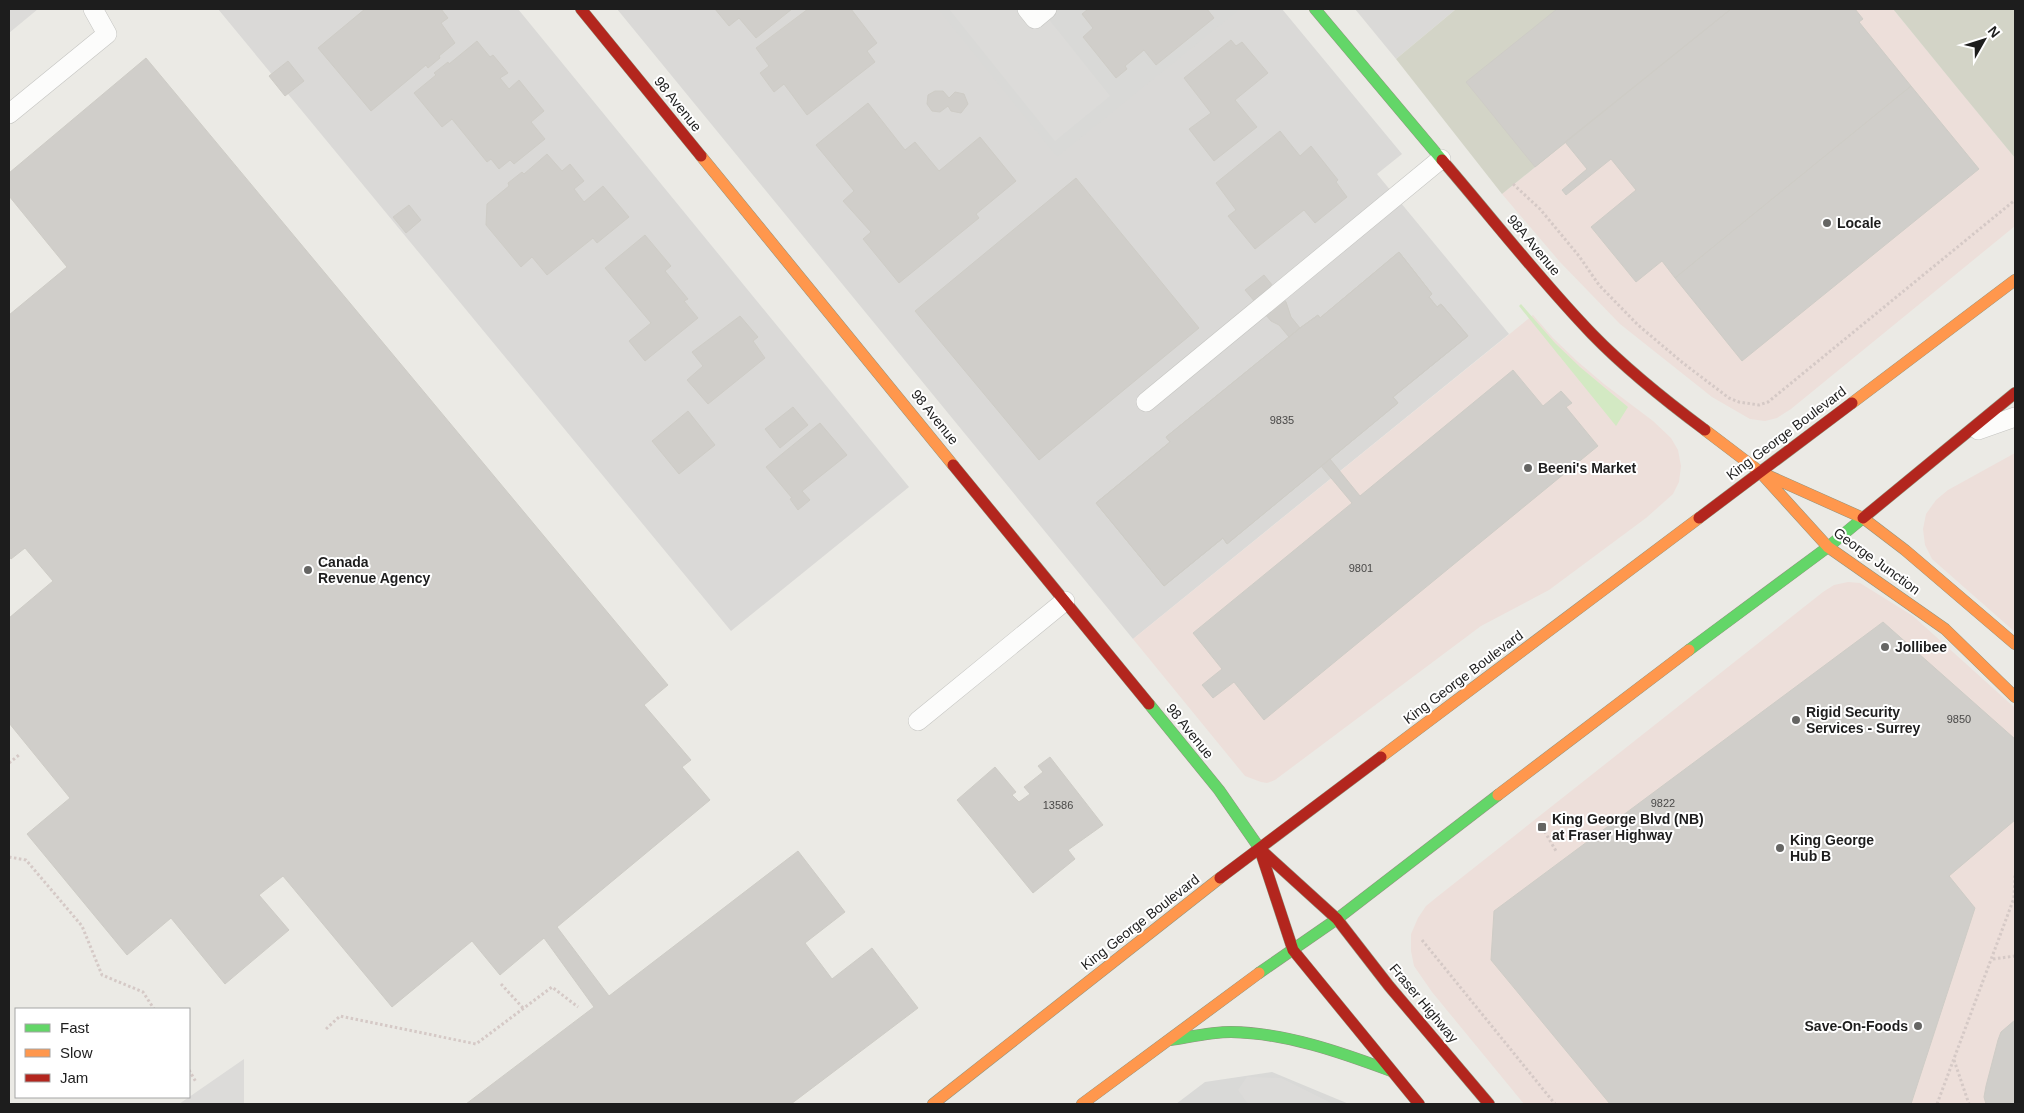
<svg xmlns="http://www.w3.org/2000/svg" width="2024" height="1113" viewBox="0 0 2024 1113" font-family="Helvetica,sans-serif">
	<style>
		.residential { fill: #dad9d7 }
		.commercial { fill: #eddfda }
		.religious { fill: #d9d9d7 }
		.construction { fill: #d3d4c7 }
		.grass { fill: #d3e9c3 }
		.parking { fill: #dcdbd9 }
		.building { fill: #d0ceca; stroke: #ceccc6 }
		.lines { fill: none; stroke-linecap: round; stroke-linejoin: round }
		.lane-casing { stroke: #c4c4c1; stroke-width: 20 }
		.fast-casing { stroke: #90947e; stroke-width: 12 }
		.slow-casing { stroke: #90947e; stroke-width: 12 }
		.jam-casing { stroke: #90947e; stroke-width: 12 }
		.path { stroke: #d5c9c6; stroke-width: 3; stroke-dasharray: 2.5 2.5; stroke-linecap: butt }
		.lane { stroke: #fcfcfb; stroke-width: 19 }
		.fast { stroke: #63d668; stroke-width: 11 }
		.slow { stroke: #ff974d; stroke-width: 11 }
		.jam { stroke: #b3261e; stroke-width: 11 }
		.poi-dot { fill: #656563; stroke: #fff; stroke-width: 2 }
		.labels { text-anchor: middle; stroke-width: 4; stroke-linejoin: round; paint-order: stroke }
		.number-label { font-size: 11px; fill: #4a4948 }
		.street-label { font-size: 14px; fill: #1d1d1d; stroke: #fff }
		.poi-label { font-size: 14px; font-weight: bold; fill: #1d1d1d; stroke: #fff; text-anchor: start }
	</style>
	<rect width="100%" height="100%" fill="#ebeae5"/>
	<path class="residential" d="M218 9H518L909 487 731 631Z
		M617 9H1282L1402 154 1377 174 1509 334 1133 639Z
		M1355 9H1456L1396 59Z"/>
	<path class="commercial" d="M1730 9H1893L2015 158V226L1791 409 1777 418 1765 421 1750 419 1712 397 1620 324 1560 262 1502 194Z
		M1533 315 1553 338 1577 361 1604 384 1653 421 1671 438 1678 450 1681 466 1679 482 1673 494 1646 518 1549 590 1481 626 1275 780 1267 783 1261 782 1245 776 1133 639Z
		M2015 453V632L1932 559 1925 545 1923 529 1926 514 1936 500 1948 490Z
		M1848 582 1860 583 1913 616 2015 708V1104H1524L1432 992 1414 966 1411 951V934L1418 918 1426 906 1437 897 1823 592 1834 585Z"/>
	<path class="religious" d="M938 9H1240L1057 157Z
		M1272 1072 1349 1104H1176L1205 1082Z"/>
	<path class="construction" d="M1456 9H1730L1502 194 1396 59Z
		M1893 9H2015V158L1959 90Z"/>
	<path class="grass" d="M1521 304 1555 343 1580 367 1628 407 1616 426 1519 306Z"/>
	<path class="parking" d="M9 9H38L9 33Z
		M949 9H1047L1043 12 1110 96 1055 141Z
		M244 1059V1104H179Z
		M1247 1077 1281 1078 1333 1104H1248L1238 1090Z"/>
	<path class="building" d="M365 9H441L448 18 441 23 455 43 439 56 440 58 428 68 426 65 371 111 318 48Z
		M715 9H792L756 38 739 18 729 26Z
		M808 9H851L877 43 867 51 875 62 807 115 784 84 774 92 760 73 769 66 756 48Z
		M1088 9H1207L1214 18 1156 65 1144 50 1125 66 1127 69 1116 78 1083 37 1093 28 1082 14Z
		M1557 9H1731L1535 167 1466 82Z
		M1731 9H1855L1863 19 1859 22 1911 86 1675 278 1662 261 1636 282 1591 227 1636 190 1611 159 1566 195 1562 190 1587 169 1565 142Z
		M1231 40 1236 46 1242 42 1268 73 1235 100 1257 127 1214 161 1189 129 1211 113 1184 78Z
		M477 41 490 57 493 55 508 73 500 78 509 89 519 80 544 111 531 122 545 139 514 164 510 160 499 169 491 159 487 162 452 119 442 127 414 93 436 75 434 73 448 62 449 64Z
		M146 58 668 685 644 705 691 760 682 767 710 800 557 927 609 996 798 851 845 912 805 943 832 979 872 948 918 1008 791 1104H466L594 1007 544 938 500 975 472 941 392 1007 283 876 259 895 289 930 225 984 171 918 127 955 27 834 70 798 9 723V618L53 581 25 548 11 559 9 556V315L67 267 9 196V173Z
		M288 61 304 81 285 96 269 76Z
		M1911 86 1979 169 1742 361 1675 278Z
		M935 91H943L949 98 955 92 964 94 968 104 961 113 951 111 948 106 940 112 932 111 927 104 928 95Z
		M868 103 905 150 915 142 939 171 980 137 1016 181 976 214 979 218 899 283 863 239 871 232 843 201 854 191 816 145Z
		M1280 131 1300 156 1311 146 1338 180 1336 182 1347 197 1315 223 1304 210 1255 249 1228 216 1236 210 1216 183Z
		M547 154 562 171 570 164 584 181 574 189 584 202 603 186 629 217 597 243 593 238 547 275 532 257 521 267 486 225 487 204 509 186 508 183 522 172 524 174Z
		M1076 178 1199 328 1039 460 915 311Z
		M409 205 421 220 406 233 393 217Z
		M645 235 671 266 665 271 688 299 684 301 698 318 645 361 629 341 651 323 605 268Z
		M1399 252 1432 294 1429 297 1437 307 1441 304 1468 336 1393 397 1398 403 1227 544 1223 538 1164 586 1096 503 1170 442 1166 437 1300 328 1318 315 1320 318Z
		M1399 252 1432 294 1429 297 1437 307 1441 304 1468 336 1393 397 1398 403 1227 544 1223 538 1164 586 1096 503 1170 442 1166 437 1300 328 1318 315 1320 318Z
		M1264 275 1286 302 1291 317 1300 328 1289 337 1279 325 1271 321 1245 290Z
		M740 316 758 337 753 341 765 358 708 404 687 380 703 366 692 352Z
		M1513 370 1543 406 1561 391 1572 403 1566 407 1598 446 1264 720 1234 682 1213 698 1202 685 1222 669 1193 633 1352 503 1321 466 1330 459 1360 496Z
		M793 407 808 425 780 448 765 429Z
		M688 411 715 445 679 474 652 441Z
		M820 423 847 455 802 491 810 500 798 510 790 499 792 498 766 467Z
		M1883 622 2015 739V820L1949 876 1975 908 1911 1104H1610L1491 960 1494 911Z
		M1050 757 1103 825 1068 850 1075 859 1033 893 957 800 995 767 1016 792 1012 795 1019 802 1030 794 1024 787 1043 772 1038 766Z
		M2015 1020V1104H1986L1984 1097 1986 1086 1998 1040 2001 1032Z"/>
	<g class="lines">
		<g class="lane-casing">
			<path id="lane" d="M1027 9 1035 19 1047 9
				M9 114 107 34 93 9
				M1146 402 1441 159
				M1978 430 2015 417
				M918 721 1065 601"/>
		</g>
		<g class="fast-casing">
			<path id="fast" d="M1315 9 1442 160
				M1689 650 1828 547 1863 518
				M1149 704 1219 790 1260 849
				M1259 973 1337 919 1498 795
				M1170 1040C1190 1037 1211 1032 1231 1032 1286 1033 1340 1052 1391 1071"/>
		</g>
		<g class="slow-casing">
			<path id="slow" d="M701 156 953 465
				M1852 403 2015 280
				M1705 430 1759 471 1828 547 1945 629 2015 697
				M1769 476 1863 518 1905 550 2015 644
				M1381 757 1699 518
				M1498 795 1689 650
				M933 1104 1220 878
				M1082 1104 1259 973"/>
		</g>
		<g class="jam-casing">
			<path id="jam" d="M581 9 701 156
				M1442 160C1492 218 1539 279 1592 334 1626 369 1666 401 1705 430
				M953 465 1149 704
				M1699 518 1852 403
				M1863 518 2015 393
				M1260 849 1337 919 1389 986 1489 1104
				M1260 850 1293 950 1419 1104
				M1220 878 1381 757"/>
		</g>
		<path class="path" d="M1513 184 1540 209 1579 256 1599 285 1638 325 1683 363 1729 398 1739 402 1759 405 1768 402 2015 200
			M9 763 19 755
			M1542 827 1556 851
			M9 857 26 860 82 926 102 975 143 992 154 1009
			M1422 940 1555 1104
			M1993 959 2015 956
			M501 984 523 1008
			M326 1029 340 1016 476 1044 552 987 578 1007
			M1954 1060 1969 1104
			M189 1070 196 1082
			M1937 1104 2014 898 2015 875"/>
		<use href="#lane" class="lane"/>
		<use href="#fast" class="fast"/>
		<use href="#slow" class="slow"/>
		<use href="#jam" class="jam"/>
	</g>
	<g class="poi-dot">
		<circle cx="1827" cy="223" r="5"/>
		<circle cx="1528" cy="468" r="5"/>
		<circle cx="308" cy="570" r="5"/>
		<circle cx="1885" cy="647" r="5"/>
		<circle cx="1796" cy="720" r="5"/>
		<rect x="1537" y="822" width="10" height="10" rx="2.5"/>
		<circle cx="1780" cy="848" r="5"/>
		<circle cx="1918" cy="1026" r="5"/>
	</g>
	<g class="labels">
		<g class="number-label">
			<text x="1282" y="424">9835</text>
			<text x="1361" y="572">9801</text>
			<text x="1959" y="723">9850</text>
			<text x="1663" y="807">9822</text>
			<text x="1058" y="809">13586</text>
		</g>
		<g class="street-label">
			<text transform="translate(678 104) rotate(51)" y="5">98 Avenue</text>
			<text transform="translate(1534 245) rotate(50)" y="5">98A Avenue</text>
			<text transform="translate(935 417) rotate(51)" y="5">98 Avenue</text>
			<text transform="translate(1786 433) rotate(-37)" y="5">King George Boulevard</text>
			<text transform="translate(1877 561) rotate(36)" y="5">George Junction</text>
			<text transform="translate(1463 677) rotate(-37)" y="5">King George Boulevard</text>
			<text transform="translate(1190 731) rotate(51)" y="5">98 Avenue</text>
			<text transform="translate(1140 922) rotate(-38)" y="5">King George Boulevard</text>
			<text transform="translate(1424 1003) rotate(50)" y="5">Fraser Highway</text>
		</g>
		<g class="poi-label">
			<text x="1837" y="228">Locale</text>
			<text x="1538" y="473">Beeni's Market</text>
			<text x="318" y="567">Canada<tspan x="318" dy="16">Revenue Agency</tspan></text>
			<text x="1895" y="652">Jollibee</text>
			<text x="1806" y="717">Rigid Security<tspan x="1806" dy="16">Services - Surrey</tspan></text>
			<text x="1552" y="824">King George Blvd (NB)<tspan x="1552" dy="16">at Fraser Highway</tspan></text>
			<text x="1790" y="845">King George<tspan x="1790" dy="16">Hub B</tspan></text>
			<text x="1908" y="1031" text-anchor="end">Save-On-Foods</text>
		</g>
	</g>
	<rect width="2024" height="1113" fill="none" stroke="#1d1d1d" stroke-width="20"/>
	<rect x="15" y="1008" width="175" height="90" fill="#ffffff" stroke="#a5a5a5"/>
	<rect x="25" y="1024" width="25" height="8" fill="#63d668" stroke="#a5a5a5"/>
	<text x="60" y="1033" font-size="15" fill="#1d1d1d">Fast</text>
	<rect x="25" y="1049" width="25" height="8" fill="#ff974d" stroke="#a5a5a5"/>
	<text x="60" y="1058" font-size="15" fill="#1d1d1d">Slow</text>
	<rect x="25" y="1074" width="25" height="8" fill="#b3261e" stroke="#a5a5a5"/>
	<text x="60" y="1083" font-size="15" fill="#1d1d1d">Jam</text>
	<g transform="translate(1984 40) rotate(51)" stroke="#ffffff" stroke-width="4" paint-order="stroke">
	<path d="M0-4L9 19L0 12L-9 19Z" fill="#1d1d1d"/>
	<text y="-8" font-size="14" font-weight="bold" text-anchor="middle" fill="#1d1d1d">N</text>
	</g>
</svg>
